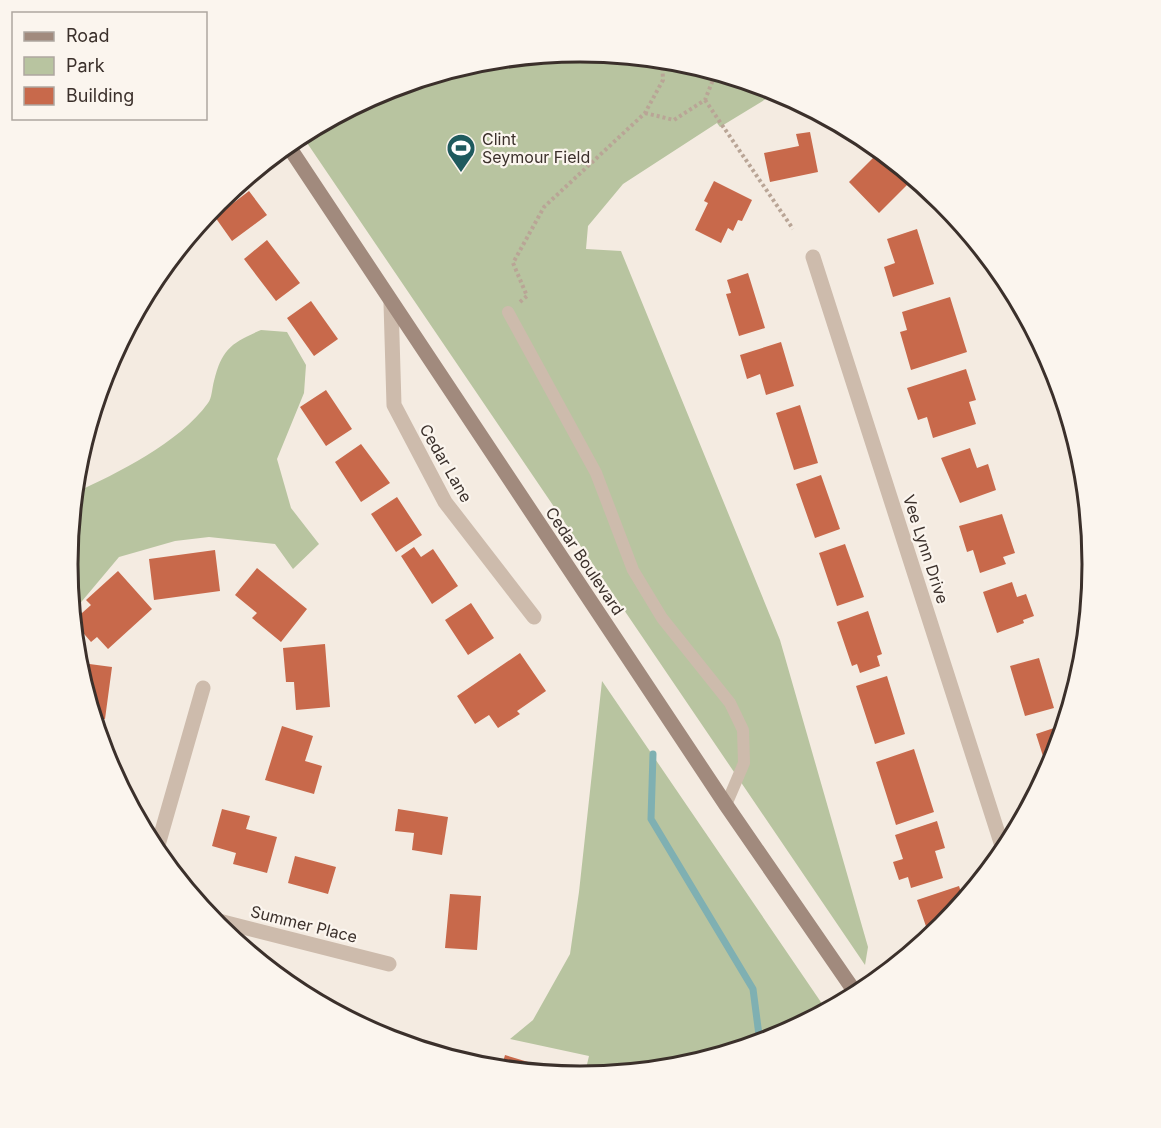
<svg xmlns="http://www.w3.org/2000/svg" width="1161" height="1128" viewBox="0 0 1161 1128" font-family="Inter,sans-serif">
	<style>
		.green { fill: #b8c4a0 }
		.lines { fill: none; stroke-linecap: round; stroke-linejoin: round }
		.stream { stroke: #7fb0b2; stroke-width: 7 }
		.building { fill: #c8694b }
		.path { stroke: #b9a596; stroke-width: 4; stroke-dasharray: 3 3; stroke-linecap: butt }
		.lane { stroke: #cdbbac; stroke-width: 12 }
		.street { stroke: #cdbbac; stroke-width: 15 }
		.secondary { stroke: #a18a7d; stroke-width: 15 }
		.labels { text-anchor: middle; stroke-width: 4.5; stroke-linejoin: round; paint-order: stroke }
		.poi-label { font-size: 16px; fill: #3b302b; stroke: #fbf5ee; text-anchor: start }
		.street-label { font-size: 16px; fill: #3b302b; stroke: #fbf5ee }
		.rim { fill: none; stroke: #3b302b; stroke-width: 3 }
	</style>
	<rect width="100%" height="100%" fill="#f4ebe1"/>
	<path class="green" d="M581 51 681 61 779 91 720 127 717 123 623 184 588 226 586 249 621 251 780 640 868 947 865 965 301 134 385 90 481 61Z
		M261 330 287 332 306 365 304 393 277 459 291 508 319 544 293 569 275 544 209 537 175 541 119 557 72 613 68 564 74 493C118 473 179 443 208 403 212 398 212 388 214 381 222 349 231 343 261 330Z
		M602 681 827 1011 776 1038 680 1067 584 1077 589 1056 510 1039 533 1020 570 954 579 892Z"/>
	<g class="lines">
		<path class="stream" d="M653 754 651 819 753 989 760 1043"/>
	</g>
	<path class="building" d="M810 132 818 172 770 182 764 153 799 146 796 134Z
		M881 150 912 180 879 213 849 182Z
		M714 181 752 200 742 221 738 220 733 231 728 228 721 243 695 230 708 203 704 201Z
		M249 191 267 215 232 241 215 217Z
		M917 229 934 284 893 297 884 267 895 263 887 239Z
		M267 240 300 283 276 301 244 259Z
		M748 273 765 328 739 336 726 294 731 293 727 280Z
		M950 297 967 352 911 370 900 332 907 330 902 312Z
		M311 301 338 339 314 356 287 318Z
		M781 342 794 386 766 395 760 374 747 379 740 355Z
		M966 369 976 400 969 402 976 424 933 438 927 417 918 420 907 388Z
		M326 390 352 429 326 446 300 407Z
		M800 405 818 463 794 470 776 413Z
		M361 444 390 483 361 502 335 462Z
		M970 448 977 468 988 464 996 490 960 503 941 458Z
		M821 475 840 529 815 538 796 484Z
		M397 497 422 535 396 552 371 514Z
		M1002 514 1015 553 1003 557 1006 564 980 573 973 550 967 552 959 526Z
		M845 544 864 597 837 606 819 553Z
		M414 547 421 557 433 549 458 586 432 604 401 556Z
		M215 550 220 591 154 600 149 559Z
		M257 568 307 609 281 642 252 618 257 613 235 595Z
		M118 571 152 609 108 649 97 637 91 642 73 621 91 605 86 600Z
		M1012 582 1017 597 1026 594 1034 616 1023 620 1024 623 997 633 983 592Z
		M471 603 494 638 468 655 445 620Z
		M868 611 882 654 877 656 880 666 860 673 857 664 852 666 837 622Z
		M325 644 330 707 296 710 294 682H286L283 648Z
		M520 653 546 691 517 711 520 714 498 728 489 715 475 724 457 696Z
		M1039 658 1054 708 1025 716 1010 666Z
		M82 663 112 667 105 719 94 718 81 675Z
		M887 676 905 734 875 744 856 686Z
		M1066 724 1054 761 1048 772 1036 734Z
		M282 726 313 736 305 761 322 766 314 794 265 780Z
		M914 749 934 812 896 825 876 762Z
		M222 809 250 816 246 829 277 837 267 873 233 864 236 853 212 846Z
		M398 809 448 817 442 855 412 850 414 833 395 831Z
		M937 821 945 848 935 851 943 878 911 888 908 877 899 880 893 862 903 859 895 835Z
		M295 856 336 867 328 894 288 883Z
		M959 886 964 901 943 927 930 938 917 900Z
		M450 894 481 896 477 950 445 948Z
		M505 1055 555 1070 554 1074 501 1069Z"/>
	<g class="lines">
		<path class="path" d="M705 100 793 229
			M645 113 674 120 705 100 716 72
			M520 302 527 296 513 263 544 207 645 113 663 80 662 59"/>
		<path class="lane" d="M508 312 596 473 633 570 662 618 730 703 743 730 744 763 726 805"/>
		<path class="street" d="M813 257 1004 852
			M391 303 394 405 445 502 534 617
			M156 852 203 688
			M211 919 389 964"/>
		<path class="secondary" d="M287 144 726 805 857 995"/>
	</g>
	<defs>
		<g id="stadium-pin" transform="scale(1.5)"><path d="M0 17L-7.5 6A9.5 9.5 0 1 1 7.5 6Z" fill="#1f5a5e" stroke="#fbf5ee"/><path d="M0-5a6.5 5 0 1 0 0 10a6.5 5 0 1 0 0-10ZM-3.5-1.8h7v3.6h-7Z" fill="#fff"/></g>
	</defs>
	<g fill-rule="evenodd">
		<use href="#stadium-pin" x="461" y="148"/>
	</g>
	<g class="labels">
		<g class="poi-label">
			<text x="482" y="145">Clint<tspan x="482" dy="18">Seymour Field</tspan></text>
		</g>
		<g class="street-label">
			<text transform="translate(446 463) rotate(60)" y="6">Cedar Lane</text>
			<text transform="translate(926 549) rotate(72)" y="6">Vee Lynn Drive</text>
			<text transform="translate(585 561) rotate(56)" y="6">Cedar Boulevard</text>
			<text transform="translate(304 924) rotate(14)" y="6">Summer Place</text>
		</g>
	</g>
	<path d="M0 0H1161V1128H0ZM78 564a502 502 0 1 1 1004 0a502 502 0 1 1-1004 0Z" fill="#fbf5ee" fill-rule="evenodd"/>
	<path class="rim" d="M78 564a502 502 0 1 1 1004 0a502 502 0 1 1-1004 0Z"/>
	<rect x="12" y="12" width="195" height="108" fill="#fbf5ee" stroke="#aea6a0" stroke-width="1.5"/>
	<rect x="24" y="32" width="30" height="9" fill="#a18a7d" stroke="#aea6a0" stroke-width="1.5"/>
	<text x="66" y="42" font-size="18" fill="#3b302b">Road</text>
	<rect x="24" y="57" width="30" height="18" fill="#b8c4a0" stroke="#aea6a0" stroke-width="1.5"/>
	<text x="66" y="72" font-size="18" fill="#3b302b">Park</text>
	<rect x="24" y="87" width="30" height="18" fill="#c8694b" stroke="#aea6a0" stroke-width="1.5"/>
	<text x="66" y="102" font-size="18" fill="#3b302b">Building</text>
</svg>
